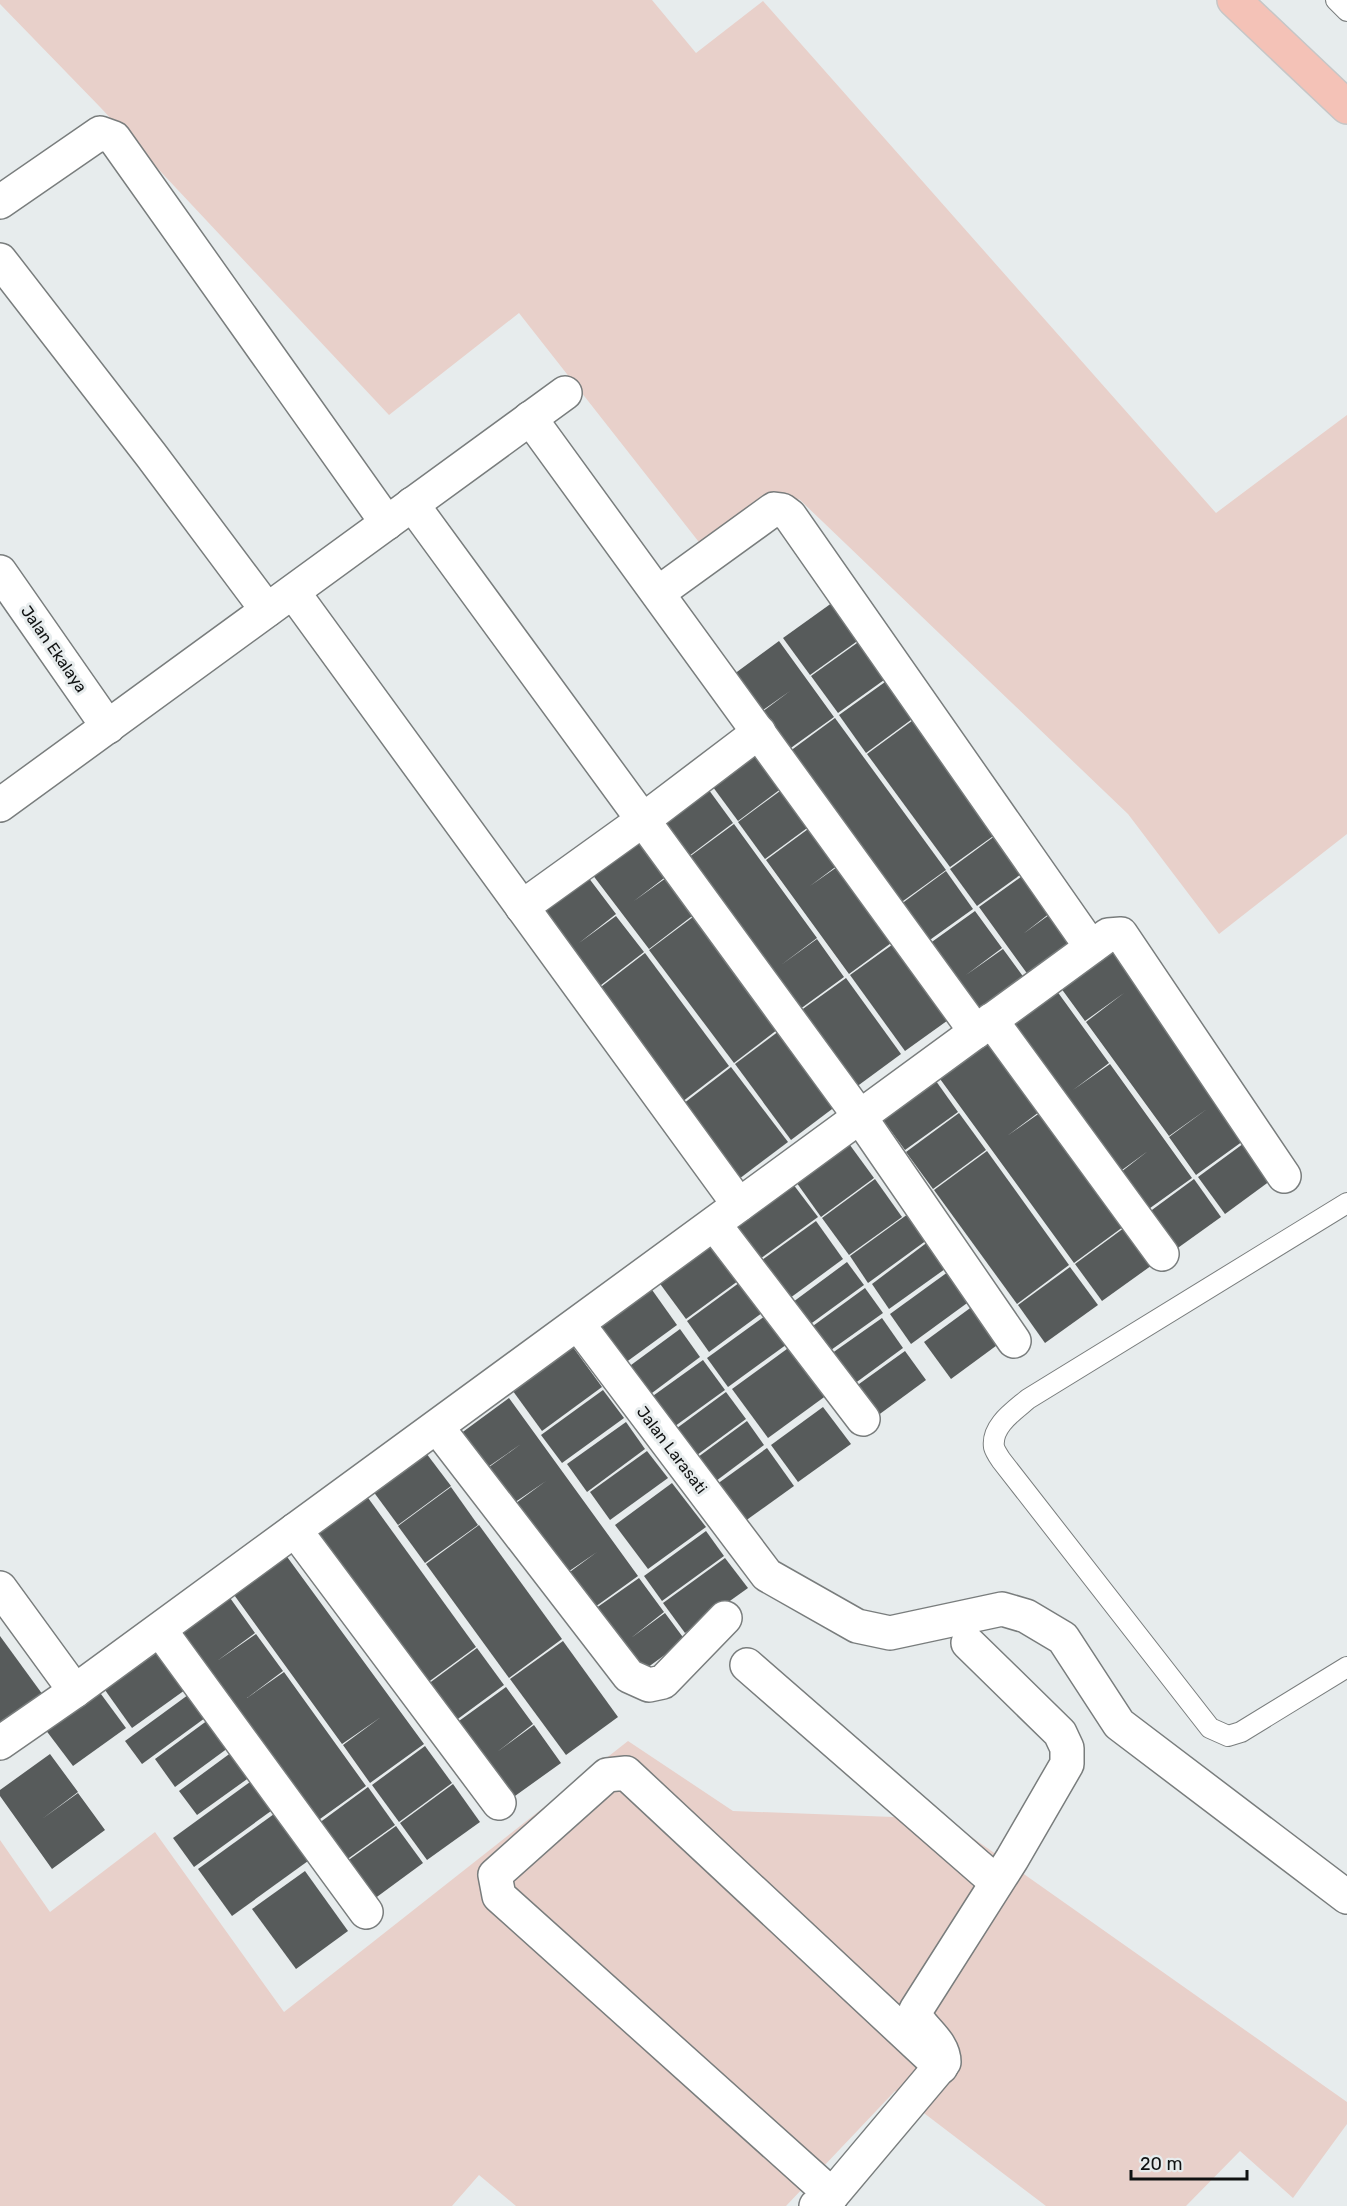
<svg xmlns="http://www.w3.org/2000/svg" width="1347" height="2206" viewBox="0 0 1347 2206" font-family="Rubik,sans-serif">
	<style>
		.green { fill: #e8d0ca }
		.building { fill: #575b5b }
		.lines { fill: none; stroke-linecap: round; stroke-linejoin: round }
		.lane-casing { stroke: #797d7d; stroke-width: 22 }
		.street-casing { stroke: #797d7d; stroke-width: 36 }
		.primary-casing { stroke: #c6c6c6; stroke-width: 36 }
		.lane { stroke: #fff; stroke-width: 20 }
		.street { stroke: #fff; stroke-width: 33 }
		.primary { stroke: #f4c2b7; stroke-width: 33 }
		.labels { text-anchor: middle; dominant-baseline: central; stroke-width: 6; stroke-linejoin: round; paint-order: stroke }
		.street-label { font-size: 16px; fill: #101212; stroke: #e7eced }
	</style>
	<rect width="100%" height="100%" fill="#e7eced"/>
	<g class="green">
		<path d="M0 0H652L696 53 763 1 1216 513 1347 415V834L1219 934 1128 814 799 499 713 560 519 313 389 415 100 107 0 4Z"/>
		<path d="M628 1741 733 1811 946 1819 1347 2102V2124L1293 2198 1240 2151 1186 2206H1046L895 2091 786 2206H516L479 2175 452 2206H0V1840L50 1912 155 1832 284 2012Z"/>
	</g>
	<g class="building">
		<path d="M836 600 863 637 810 675 783 638Z"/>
		<path d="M864 638 891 675 838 713 811 676Z"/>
		<path d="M779 641 834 717 781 755 754 718 790 691 753 717 726 680Z"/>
		<path d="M892 677 919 714 866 753 839 715Z"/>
		<path d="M920 715 1003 829 950 867 867 754Z"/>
		<path d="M835 718 946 870 892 909 782 757Z"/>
		<path d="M763 745 790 782 738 821 710 783Z"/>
		<path d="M791 783 818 820 765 859 738 822Z"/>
		<path d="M706 786 733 823 681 862 654 824Z"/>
		<path d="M819 821 846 859 810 886 847 860 902 935 849 974 766 860Z"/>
		<path d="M734 824 817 938 781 965 817 939 844 977 792 1015 681 863Z"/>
		<path d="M1003 830 1031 867 977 906 950 869Z"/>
		<path d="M644 835 672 872 634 901 673 873 700 910 649 949 592 874Z"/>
		<path d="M1032 869 1059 906 1023 934 1060 907 1087 945 1034 983 979 907Z"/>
		<path d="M946 871 973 909 920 947 893 910Z"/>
		<path d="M588 877 616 914 579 943 616 916 644 952 592 992 535 917Z"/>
		<path d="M701 911 786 1023 734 1063 649 950Z"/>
		<path d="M975 911 1002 948 966 975 1003 949 1030 986 977 1025 922 949Z"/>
		<path d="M903 937 958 1013 905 1051 850 975Z"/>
		<path d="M1111 945 1250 1136 1196 1175 1169 1137 1207 1109 1169 1136 1086 1022 1124 993 1085 1021 1058 984Z"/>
		<path d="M645 953 729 1066 678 1105 593 993Z"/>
		<path d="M846 978 901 1054 848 1093 793 1016Z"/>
		<path d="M1054 987 1109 1063 1073 1090 1110 1064 1192 1178 1139 1216 1112 1179 1148 1151 1111 1178 1001 1025Z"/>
		<path d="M787 1025 844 1100 791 1140 735 1064Z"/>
		<path d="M988 1033 1043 1109 1007 1136 1044 1110 1127 1224 1074 1263 935 1072Z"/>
		<path d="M731 1067 788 1142 735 1182 679 1107Z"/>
		<path d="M931 1074 958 1112 905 1150 878 1113Z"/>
		<path d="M959 1113 986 1150 933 1189 906 1152Z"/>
		<path d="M1251 1138 1278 1175 1225 1214 1198 1177Z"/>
		<path d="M847 1141 874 1178 821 1217 794 1179Z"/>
		<path d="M987 1151 1069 1265 1017 1304 934 1190Z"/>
		<path d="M875 1179 902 1217 849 1255 822 1218Z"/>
		<path d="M1194 1179 1221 1217 1168 1255 1141 1218Z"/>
		<path d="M793 1184 818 1217 757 1261 732 1228Z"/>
		<path d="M908 1214 927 1240 868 1283 850 1256Z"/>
		<path d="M816 1221 843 1259 786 1301 758 1263Z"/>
		<path d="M1128 1225 1155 1263 1102 1301 1075 1264Z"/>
		<path d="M933 1238 952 1264 889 1309 872 1284Z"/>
		<path d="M711 1243 738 1281 686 1319 658 1281Z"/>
		<path d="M847 1262 864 1285 805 1328 789 1305Z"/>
		<path d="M1070 1267 1098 1305 1045 1343 1018 1305Z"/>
		<path d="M952 1269 974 1298 911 1344 890 1314Z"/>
		<path d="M743 1280 766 1310 709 1352 687 1321Z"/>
		<path d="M650 1287 677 1325 625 1363 597 1325Z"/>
		<path d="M865 1288 883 1313 824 1355 806 1331Z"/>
		<path d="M977 1303 1004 1340 951 1379 924 1342Z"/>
		<path d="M769 1313 790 1342 728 1387 707 1358Z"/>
		<path d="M882 1318 903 1348 850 1387 828 1356Z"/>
		<path d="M680 1329 700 1357 648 1396 627 1368Z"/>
		<path d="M567 1339 602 1387 542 1431 507 1383Z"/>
		<path d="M791 1346 827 1395 768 1438 732 1389Z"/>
		<path d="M905 1351 926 1380 873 1419 852 1389Z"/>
		<path d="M703 1360 725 1390 671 1429 650 1398Z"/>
		<path d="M603 1390 624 1418 562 1463 541 1435Z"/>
		<path d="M726 1392 746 1419 693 1458 673 1431Z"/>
		<path d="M509 1398 638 1576 588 1612 563 1577 597 1552 562 1576 512 1506 546 1481 511 1505 485 1470 521 1444 485 1469 460 1434Z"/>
		<path d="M823 1407 851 1444 798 1482 771 1445Z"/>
		<path d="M747 1421 764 1445 712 1484 694 1460Z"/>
		<path d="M626 1422 645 1449 587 1492 567 1464Z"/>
		<path d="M767 1448 794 1486 741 1524 713 1487Z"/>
		<path d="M423 1449 451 1486 398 1525 370 1487Z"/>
		<path d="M647 1451 668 1478 610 1520 590 1492Z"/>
		<path d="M672 1483 706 1527 648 1569 615 1525Z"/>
		<path d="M451 1487 478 1525 425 1563 398 1526Z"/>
		<path d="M366 1495 476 1647 423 1686 313 1534Z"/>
		<path d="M479 1525 562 1639 509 1678 426 1564Z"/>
		<path d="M706 1531 724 1556 662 1601 644 1576Z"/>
		<path d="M285 1554 424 1744 370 1783 343 1745 381 1717 342 1744 232 1592Z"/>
		<path d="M725 1558 748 1588 685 1633 663 1603Z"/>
		<path d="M639 1578 664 1612 631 1638 665 1613 685 1640 636 1676 589 1613Z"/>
		<path d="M228 1595 255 1633 217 1661 256 1634 283 1671 247 1698 284 1672 366 1786 313 1824 175 1633Z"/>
		<path d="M0 1636 43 1695 0 1726Z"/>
		<path d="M563 1641 618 1717 566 1755 510 1679Z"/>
		<path d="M477 1648 504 1685 451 1724 424 1687Z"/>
		<path d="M158 1652 185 1690 132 1728 105 1690Z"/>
		<path d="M506 1687 533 1724 497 1752 534 1725 561 1763 508 1801 452 1726Z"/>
		<path d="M98 1690 126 1728 73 1766 45 1729Z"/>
		<path d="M188 1695 205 1718 142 1764 125 1741Z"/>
		<path d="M208 1720 228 1748 175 1787 155 1759Z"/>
		<path d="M425 1746 452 1783 399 1822 372 1785Z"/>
		<path d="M232 1752 250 1777 197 1815 179 1791Z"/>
		<path d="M50 1754 78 1792 42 1819 78 1793 105 1830 52 1869 0 1796V1790Z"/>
		<path d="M250 1782 271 1811 194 1867 173 1838Z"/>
		<path d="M453 1784 480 1822 427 1860 400 1823Z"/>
		<path d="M368 1787 395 1825 342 1863 315 1826Z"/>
		<path d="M274 1814 308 1861 232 1916 198 1869Z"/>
		<path d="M396 1826 423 1863 370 1902 343 1864Z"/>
		<path d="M305 1871 348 1931 296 1969 252 1909Z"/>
	</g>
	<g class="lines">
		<g class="lane-casing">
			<g id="lane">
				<path d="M1336 0 1347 11"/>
				<path d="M1347 1203 1028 1399C1014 1411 991 1426 994 1447 995 1451 999 1457 1001 1460L1210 1728 1228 1736 1241 1732 1347 1667"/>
			</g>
		</g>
		<g class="street-casing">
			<g id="street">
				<path d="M0 202 100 133 114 138 387 523"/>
				<path d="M0 260 151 455 267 610"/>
				<path d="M530 418 976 1032"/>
				<path d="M412 504 860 1117 1014 1341"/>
				<path d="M0 572 108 727"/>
				<path d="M293 592 739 1205"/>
				<path d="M658 593 774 509 782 510 790 516 1091 947"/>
				<path d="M0 805 565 393"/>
				<path d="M522 907 643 820 759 732"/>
				<path d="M991 1020 1162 1254"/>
				<path d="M714 1224 863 1419"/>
				<path d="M578 1324 767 1575 857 1626 890 1633 1002 1609 1026 1616 1063 1638 1119 1724 1347 1897"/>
				<path d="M437 1427 629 1676 649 1685 663 1682 725 1618"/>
				<path d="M295 1530 499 1803"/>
				<path d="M0 1588 75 1691"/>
				<path d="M160 1630 366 1912"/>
				<path d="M747 1665 996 1882"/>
				<path d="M0 1743 75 1691 1108 935 1121 934 1284 1176"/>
				<path d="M832 2195 499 1896 495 1875 607 1775 626 1773 941 2067"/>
				<path d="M816 2206 832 2195 944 2062C944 2039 914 2026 916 2010L1012 1859 1067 1764V1748L1060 1733 968 1643"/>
			</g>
		</g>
		<g class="primary-casing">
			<path id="primary" d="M1234 0 1347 107"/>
		</g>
		<use href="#lane" class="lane"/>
		<use href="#street" class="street"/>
		<use href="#primary" class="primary"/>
	</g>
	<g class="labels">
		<g class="street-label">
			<text transform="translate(54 649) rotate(55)">Jalan Ekalaya</text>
			<text transform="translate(672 1450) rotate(53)">Jalan Larasati</text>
		</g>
	</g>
	<path d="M1131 2170v9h116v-9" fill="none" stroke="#101212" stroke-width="3"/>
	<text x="1140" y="2170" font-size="18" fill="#101212" stroke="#e7eced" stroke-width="4.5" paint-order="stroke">20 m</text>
</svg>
